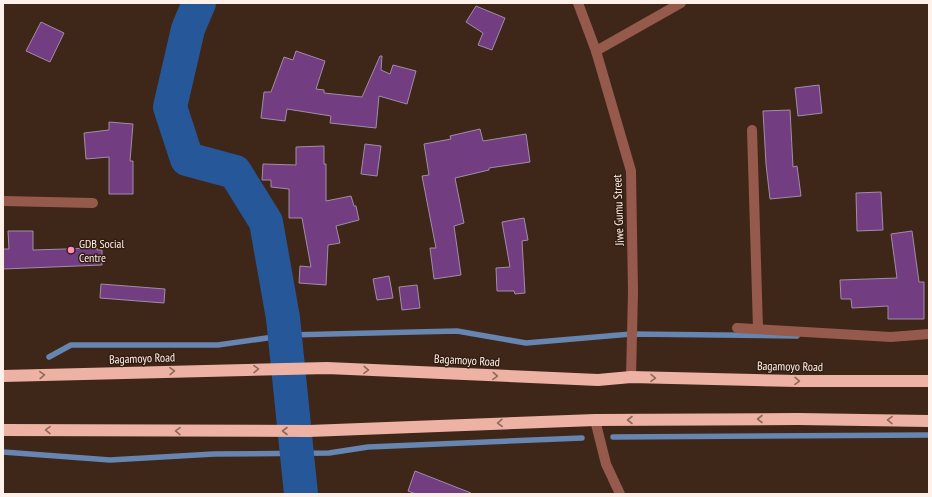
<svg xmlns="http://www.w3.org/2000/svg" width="932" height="497" viewBox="0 0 932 497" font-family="'PT Sans Narrow',sans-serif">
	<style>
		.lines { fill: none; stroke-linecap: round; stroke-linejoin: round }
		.stream { stroke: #6685b1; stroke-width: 5.5 }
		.river { stroke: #255799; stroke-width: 34 }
		.building { fill: #723d81; stroke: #a18da6 }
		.minor { stroke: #955a4b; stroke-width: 10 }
		.highway { stroke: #edb2a3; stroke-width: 12 }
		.oneway { stroke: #90685a }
		.poi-dot { fill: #fc8fc1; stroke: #331d10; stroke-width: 1.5 }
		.labels { text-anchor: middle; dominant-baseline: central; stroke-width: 3; stroke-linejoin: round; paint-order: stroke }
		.street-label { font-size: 12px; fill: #fdf1ea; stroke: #331d10 }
		.poi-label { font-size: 12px; fill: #fdf1ea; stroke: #331d10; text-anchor: start }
	</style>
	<rect width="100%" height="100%" fill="#3e2719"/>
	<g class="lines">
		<g class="stream">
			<path d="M49 357 71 345H218L288 335 457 331 526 343 631 334 797 336"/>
			<path d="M613 437 929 435"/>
			<path d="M3 452 110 460 214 454 329 453 368 447 582 438"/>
		</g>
		<path class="river" d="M199 3 188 29 170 107 187 159 235 172 266 222 283 318 301 494"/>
	</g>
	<g class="building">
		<path d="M476 6 505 18 492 50 478 45 483 33 466 22Z"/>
		<path d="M41 22 64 33 50 62 26 51Z"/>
		<path d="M296 51 325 61 316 89 324 90V93L362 97 380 56H382L381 70 390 74 393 65 416 71 407 104 379 96 376 128 330 123 331 116 287 109 285 121 261 118 264 92H271L284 57 293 60Z"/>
		<path d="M819 85 822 113 798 116 795 88Z"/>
		<path d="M790 110 793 167 797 166 801 196 770 199 766 164 763 111Z"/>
		<path d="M109 122 133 124 130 161H133V194H109V157L86 159 84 133 109 130Z"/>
		<path d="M480 129 483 141 526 134 530 162 489 168V170L455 178 464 223 454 226 461 275 434 279 430 248H436L422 176 429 175 424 144 451 139 450 136Z"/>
		<path d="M365 144 381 146 377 176 361 174Z"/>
		<path d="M324 146V164H326V201L351 196 354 206H356L359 220 336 226 340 243 328 245 326 285 299 283 300 266 311 267 302 218H289V189L271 187V180H262L263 164 296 165V147Z"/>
		<path d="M881 192 883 230 857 231 856 193Z"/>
		<path d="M524 218 528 240 522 241 525 293 515 294 514 291H497L496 268 510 267 502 222Z"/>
		<path d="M8 231H33V250L97 248V250H102V265L3 269V249H9Z"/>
		<path d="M912 231 919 282H924V319H888V306L852 308 851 299H841L840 280 897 278 891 234Z"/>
		<path d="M389 276 393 298 377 300 373 279Z"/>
		<path d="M101 284 165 289 164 303 100 298Z"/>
		<path d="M417 285 420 308 402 310 399 287Z"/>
		<path d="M415 471 471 493 470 494H416L408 491Z"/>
	</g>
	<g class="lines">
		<g class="minor">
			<path d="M578 3 596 51 631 171 633 292 631 377"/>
			<path d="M596 51 681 3"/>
			<path d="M752 130 758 328"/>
			<path d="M3 201 93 203"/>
			<path d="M737 328 891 337 929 334"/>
			<path d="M595 420 606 464 620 494"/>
		</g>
		<g class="highway">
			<path d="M3 376 327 368 598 380 631 377 798 381H929"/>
			<path d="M3 430 309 431 595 420 798 419 929 421"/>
		</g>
	</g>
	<defs><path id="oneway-chevron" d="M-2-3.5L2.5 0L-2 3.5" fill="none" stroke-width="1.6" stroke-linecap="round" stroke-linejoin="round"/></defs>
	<g class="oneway">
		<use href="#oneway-chevron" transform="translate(256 369) rotate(-1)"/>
		<use href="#oneway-chevron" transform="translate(366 370) rotate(3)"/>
		<use href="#oneway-chevron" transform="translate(172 371) rotate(-2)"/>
		<use href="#oneway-chevron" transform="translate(42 375) rotate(-2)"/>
		<use href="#oneway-chevron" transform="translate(495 376) rotate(3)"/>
		<use href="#oneway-chevron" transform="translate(653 378) rotate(1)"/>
		<use href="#oneway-chevron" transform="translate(797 381) rotate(1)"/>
		<use href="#oneway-chevron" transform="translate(760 419) rotate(180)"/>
		<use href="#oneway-chevron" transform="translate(630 420) rotate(180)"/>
		<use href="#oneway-chevron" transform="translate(890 420) rotate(-179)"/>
		<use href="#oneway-chevron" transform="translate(500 423) rotate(178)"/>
		<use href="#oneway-chevron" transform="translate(48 430) rotate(-179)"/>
		<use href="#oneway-chevron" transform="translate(178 431) rotate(-179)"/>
		<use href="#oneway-chevron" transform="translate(285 431) rotate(180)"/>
	</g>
	<circle class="poi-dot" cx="71" cy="250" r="4"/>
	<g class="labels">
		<g class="street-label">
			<text transform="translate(618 210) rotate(-92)">Jiwe Gumu Street</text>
			<text transform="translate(142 358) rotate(-2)">Bagamoyo Road</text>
			<text transform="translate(467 360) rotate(3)">Bagamoyo Road</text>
			<text transform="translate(790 366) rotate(1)">Bagamoyo Road</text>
		</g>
		<g class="poi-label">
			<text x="79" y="243">GDB Social<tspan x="79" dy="14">Centre</tspan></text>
		</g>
	</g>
	<rect width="932" height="497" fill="none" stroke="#fdf1ea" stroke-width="8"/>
</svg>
